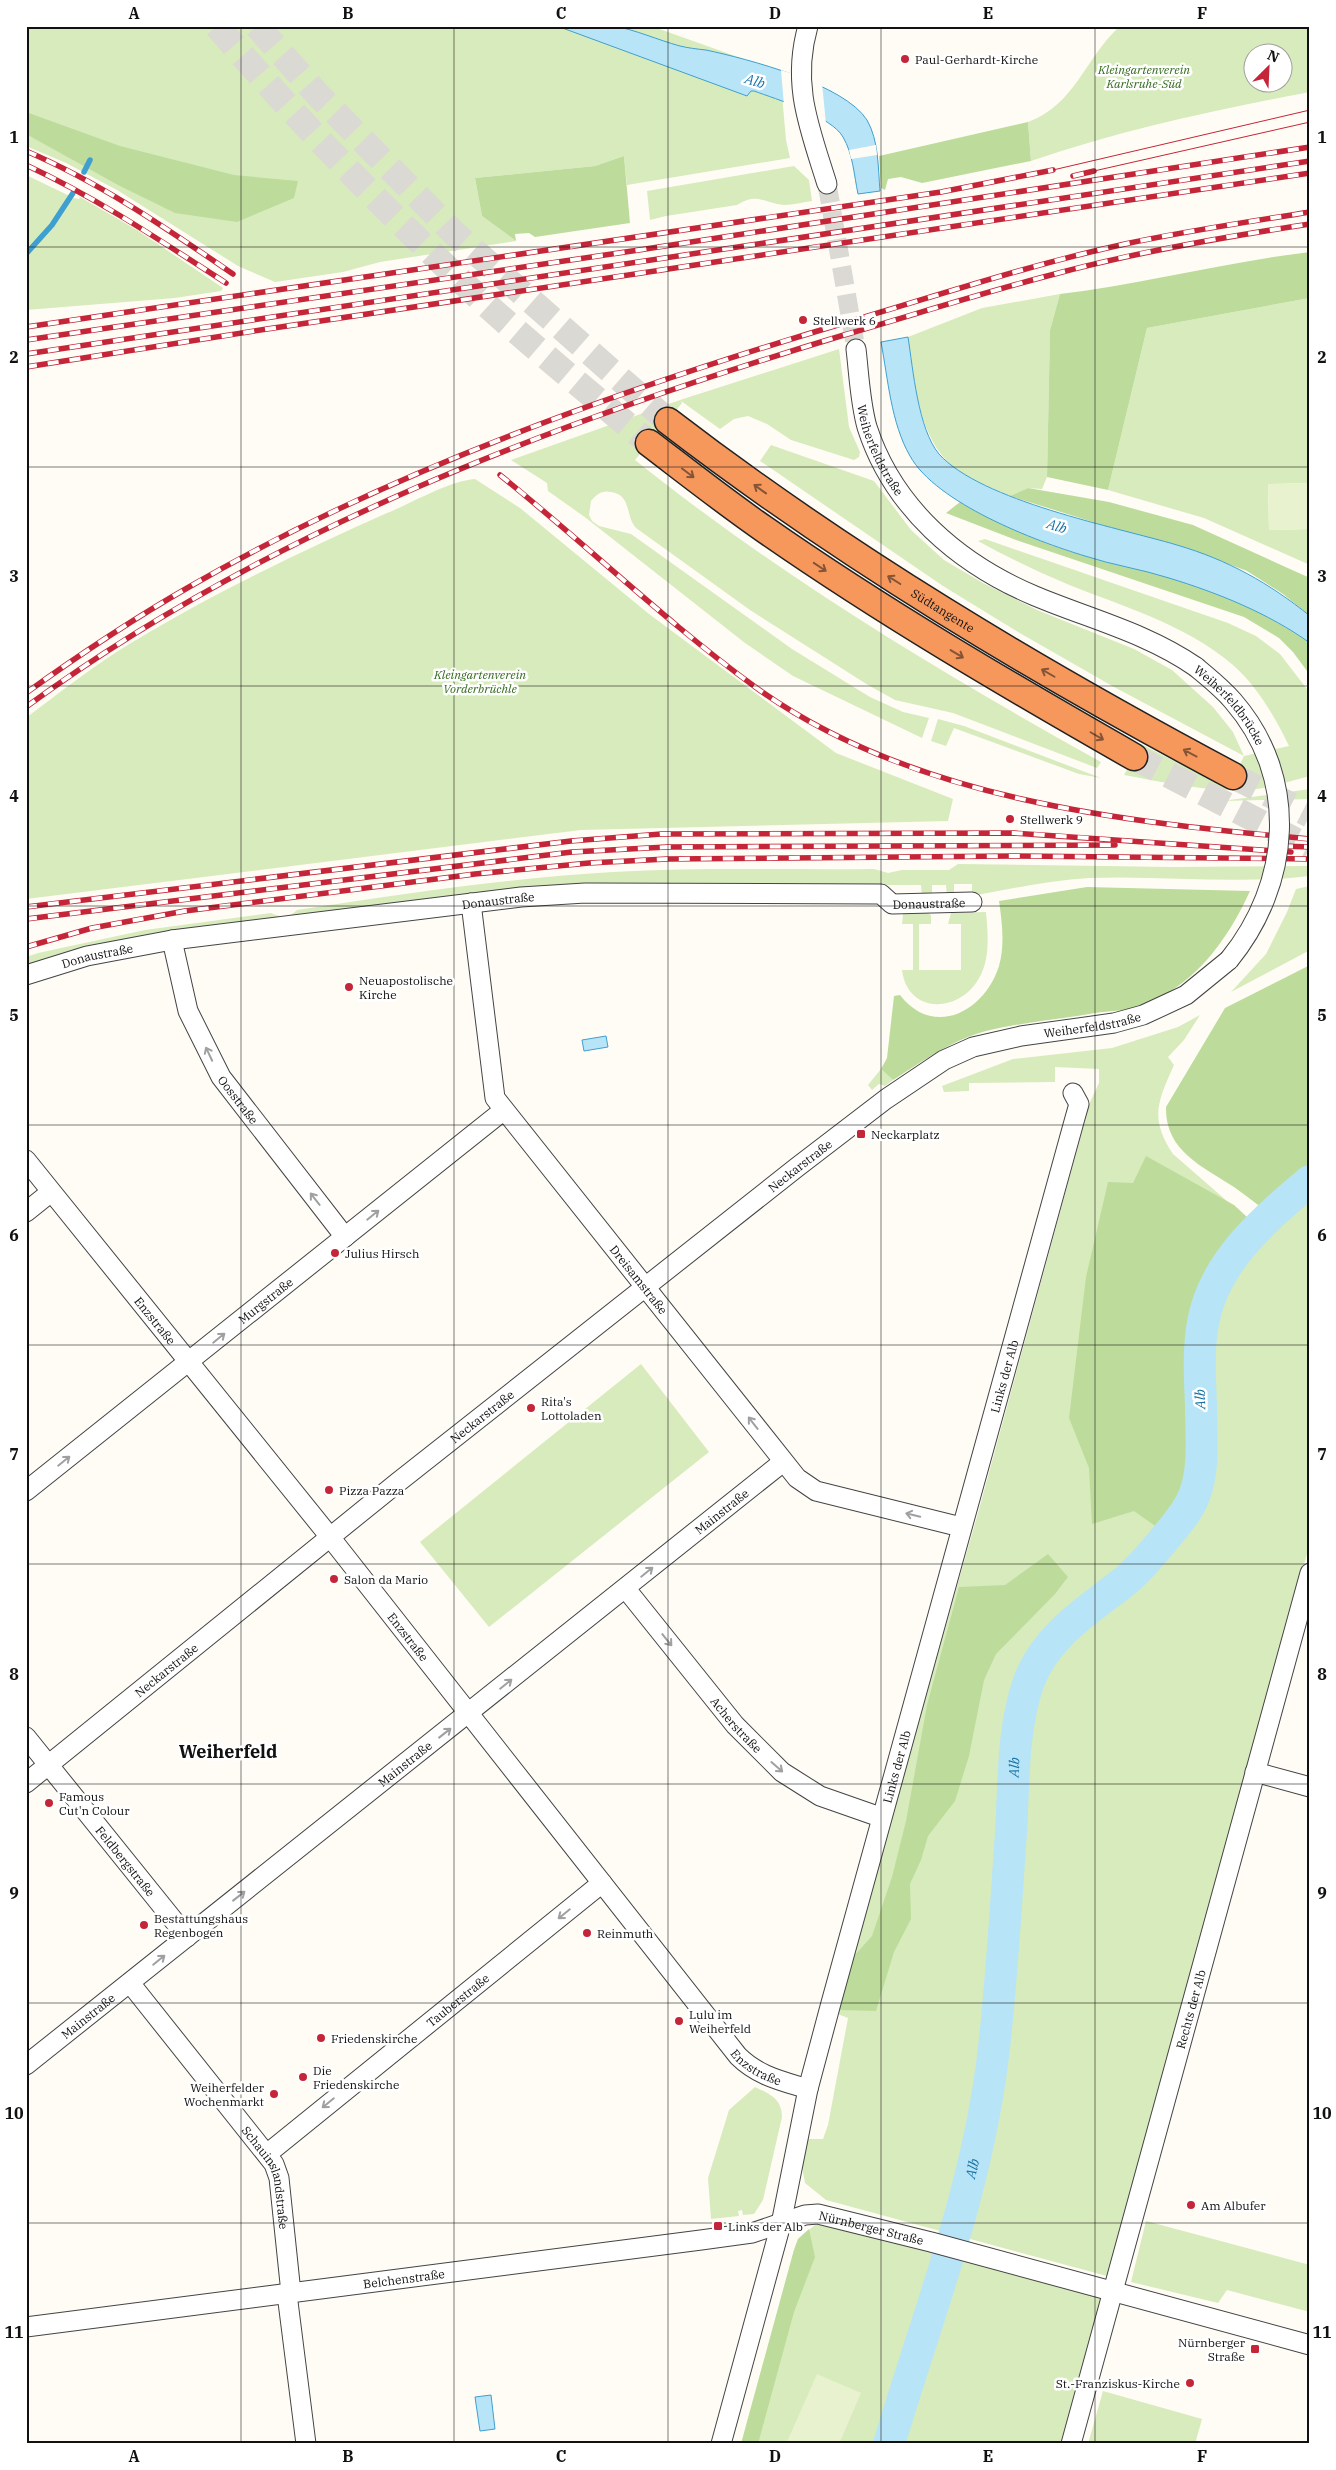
<svg xmlns="http://www.w3.org/2000/svg" width="1336" height="2470" viewBox="0 0 1336 2470" font-family="'IBM Plex Serif',serif">
	<style>
		.green { fill: #d8ebbc; fill-rule: evenodd }
		.forest { fill: #bddc9b }
		.pitch { fill: #e8f2cf }
		.water { fill: #b8e4f7; stroke: #3ea0d0 }
		.pier { fill: #fffcf5 }
		.lines { fill: none; stroke-linecap: round; stroke-linejoin: round }
		.stream { stroke: #3ea0d0; stroke-width: 5.5 }
		.river { stroke: #b8e4f7; stroke-width: 32 }
		.minor-tunnel { stroke: #dbd9d3; stroke-width: 19; stroke-dasharray: 19 9; stroke-linecap: butt }
		.highway-tunnel { stroke: #dbd9d3; stroke-width: 26; stroke-dasharray: 26 13; stroke-linecap: butt }
		.minor-casing { stroke: #444; stroke-width: 21 }
		.highway-casing { stroke: #222; stroke-width: 29 }
		.minor { stroke: #fff; stroke-width: 19 }
		.highway { stroke: #f6985c; stroke-width: 26 }
		.tram { stroke: #c52538; stroke-width: 1 }
		.rail-casing { stroke: #c52538; stroke-width: 5.5 }
		.rail { stroke: #fff; stroke-width: 4; stroke-dasharray: 11; stroke-linecap: butt }
		.minor-bridge-casing { stroke: #444; stroke-width: 21; stroke-linecap: butt }
		.minor-bridge { stroke: #fff; stroke-width: 19 }
		.oneway { stroke: #845436 }
		.oneway2 { stroke: #a0a0a0 }
		.grid { fill: none; stroke: #111; stroke-width: 1; stroke-opacity: 0.55 }
		.poi-dot { fill: #c52538; stroke: #fff; stroke-width: 2 }
		.labels { text-anchor: middle; dominant-baseline: central; stroke-width: 5; stroke-linejoin: round; paint-order: stroke }
		.poi-label { font-size: 12px; fill: #111; stroke: #fff; text-anchor: start }
		.park-label { font-size: 12px; font-style: italic; fill: #346b1e; stroke: #fff }
		.street-label { font-size: 12px; fill: #111; stroke: #fff }
		.water-label { font-size: 14px; font-style: italic; fill: #1672a7; stroke: #fff }
		.district-label { font-size: 18px; font-weight: bold; fill: #111; stroke: #fff }
		.neatline { fill: none; stroke: #111; stroke-width: 2 }
		.grid-label { font-size: 16px; text-anchor: middle; font-weight: bold; fill: #111 }
	</style>
	<rect width="100%" height="100%" fill="#fffcf5"/>
	<g class="green">
		<path d="M26 26H651L780 72 786 140 790 158 627 185 624 156 595 166 475 178 482 216 516 241 380 262 343 272 275 282 238 266 117 190 66 163 26 146Z"/>
		<path d="M1120 26H1310V92C1215 110 1122 130 1031 161L1028 122C1075 105 1085 58 1120 26ZM1254 52H1284V82H1254Z"/>
		<path d="M794 166 809 180 812 201C803 202 793 205 784 205 763 203 758 192 737 205L666 216 650 220 647 191Z"/>
		<path d="M26 175 74 198 79 199 80 197 137 230 223 288 221 291 175 298 26 310Z"/>
		<path d="M1060 294 1050 330 1047 477 1042 489 1028 488 1010 496C995 489 978 483 964 475 918 446 916 387 908 337L982 308Z"/>
		<path d="M1310 298V483L1268 484 1269 530 1310 529V565L1204 518 1108 490 1147 328Z"/>
		<path d="M839 349 849 427 860 452 859 457 854 460 791 440 767 424 748 416 734 419 720 429 681 401 682 403 635 460C780 576 939 672 1101 762L1097 768 953 713 895 700 868 685 750 610 636 528C625 516 632 495 611 492 602 490 597 494 591 501L589 515 592 521 599 526 631 534 792 649 870 697 903 712 929 718 922 738 793 676 745 643 586 518 548 491 547 483 511 460 680 400Z"/>
		<path d="M771 445 874 481 911 530 944 560 983 583 1037 610 1134 649 1172 670 1213 707 1233 732 1244 756 1289 746C1275 717 1257 686 1233 665 1185 624 1124 607 1067 584 1036 571 1007 557 978 541L985 539 1228 623 1256 636 1280 654 1310 693V776C1289 781 1264 790 1242 790 1203 791 1162 782 1124 775L1141 744 1228 789 1244 756 1114 687 1018 632 943 586 760 461Z"/>
		<path d="M475 479 520 508 649 614 836 753 953 799 948 821 581 830 26 899V718C56 695 87 671 118 651 203 598 295 554 387 513 412 503 449 481 475 479Z"/>
		<path d="M938 719 964 726 1101 778 1079 774 954 728 946 746 931 741Z"/>
		<path d="M1310 789V799L1222 801Z"/>
		<path d="M958 864 1172 867 1310 866V876C1236 885 1162 875 1089 878 1050 880 1011 889 972 896V884H954V898H947L946 885H932V899H922L921 885H605L26 967V957L38 953 145 930 271 913C281 918 289 918 297 910 402 894 508 878 613 872 700 867 788 870 874 869L888 873 902 870H949Z"/>
		<path d="M1310 886V950L1231 992 1266 954 1287 912 1296 889Z"/>
		<path d="M986 912C988 936 991 962 976 983 954 1014 907 1012 902 970H913V924H902L903 914 927 913 931 915V924H919V970H961V924H948L951 913Z"/>
		<path d="M1200 1015 1184 1040 1168 1057 1174 1065C1158 1101 1149 1118 1173 1154L1258 1228 1285 1201 1310 1181V1543L1107 2276 826 2200 805 2183 802 2167 808 2139H823L828 2125 848 2018 835 2013 978 1513 1090 1102 1099 1083V1069L1055 1067V1082L969 1083V1091L944 1092 942 1086 1013 1059 1112 1048 1178 1027Z"/>
		<path d="M881 1069 893 1080 885 1086 879 1084 872 1090 868 1085Z"/>
		<path d="M641 1364 709 1452 489 1627 420 1542Z"/>
		<path d="M755 2087C770 2094 782 2099 782 2117L763 2200 754 2214 743 2215 742 2210 738 2211 739 2216 711 2219 708 2178 729 2110Z"/>
		<path d="M1146 2221 1310 2265V2312L1227 2290 1218 2303 1131 2282Z"/>
		<path d="M815 2225H827L1103 2298 1062 2444H741L794 2250 798 2239Z"/>
		<path d="M1103 2391 1202 2419 1195 2444H1088Z"/>
	</g>
	<g class="forest">
		<path d="M26 112 120 146 234 175 298 181 294 198 237 222 175 213 118 185 26 134Z"/>
		<path d="M1028 122 1031 161 922 183 901 177 888 179 885 190 881 188 879 156Z"/>
		<path d="M624 156 630 223 535 237 529 233 515 234 516 241 482 216 475 178 595 166Z"/>
		<path d="M1310 252V298L1147 328 1108 490 1047 477 1050 330 1060 294C1144 284 1226 262 1310 252Z"/>
		<path d="M1028 488 1109 502 1193 525 1310 578V616L1283 594 1247 571 1178 545 1134 535 1010 496Z"/>
		<path d="M960 502C999 524 1042 544 1085 556 1113 565 1142 569 1170 578 1218 593 1268 613 1310 643V675L1293 652 1279 638 1244 617 1016 540 946 513Z"/>
		<path d="M1087 887 1250 891C1226 943 1193 988 1137 1007 1124 1011 1109 1011 1095 1013 1061 1019 1025 1022 990 1030 955 1038 923 1061 893 1080L881 1069 887 1058 894 996 900 995C934 1039 985 1011 999 966 1005 945 1002 922 999 901Z"/>
		<path d="M1310 965V1181L1271 1215C1259 1206 1247 1196 1234 1187 1202 1166 1165 1151 1166 1107L1225 1008Z"/>
		<path d="M1146 1156 1234 1205 1259 1228C1196 1287 1200 1342 1201 1421 1201 1441 1203 1463 1198 1483 1193 1503 1180 1519 1168 1535L1134 1511 1092 1524 1089 1468 1069 1418 1086 1277 1108 1182 1133 1183Z"/>
		<path d="M1048 1554 1068 1577 1055 1594 996 1654 984 1680 969 1756 955 1801 928 1836 921 1860 910 1884 911 1919 894 1952 876 2011 838 2010 853 1957 872 1936 892 1877 906 1821 927 1705 959 1587 1005 1585Z"/>
		<path d="M809 2229 815 2257 794 2312 758 2444H741L794 2250 798 2239Z"/>
	</g>
	<g class="pitch">
		<path d="M1310 483V529L1269 530 1268 484Z"/>
		<path d="M817 2374 861 2393 839 2444H786Z"/>
	</g>
	<g class="water">
		<path d="M557 26C576 26 597 23 614 26 636 30 658 40 680 46 688 48 697 49 706 50 748 59 844 84 867 120 879 141 878 168 880 191L858 194C854 175 853 154 843 137 831 116 776 99 754 91H751L747 96Z"/>
		<path d="M908 337C913 369 918 429 939 454 981 501 1116 527 1177 545 1228 560 1269 583 1310 616V643C1268 613 1218 593 1169 578 1141 569 1112 565 1085 556 1035 541 936 503 910 456 891 423 888 379 881 342Z"/>
		<path d="M606 1036 608 1047 584 1051 582 1040Z"/>
		<path d="M491 2395 495 2429 480 2431 475 2397Z"/>
	</g>
	<g class="pier">
		<path d="M781 70 822 83 826 124 784 105Z"/>
		<path d="M876 145 877 155 851 159 849 150Z"/>
	</g>
	<g class="lines">
		<g class="stream">
			<path d="M84 172 90 160"/>
			<path d="M26 254 52 225 73 193"/>
			<path d="M888 2444 889 2443"/>
		</g>
		<path class="river" id="s1" d="M889 2444C929 2310 978 2189 994 2048 1002 1976 1006 1904 1011 1832 1014 1782 1012 1729 1029 1681 1046 1636 1088 1610 1124 1582 1142 1567 1156 1549 1171 1531 1180 1520 1189 1509 1194 1496 1205 1469 1201 1435 1201 1406 1200 1379 1198 1350 1203 1323 1213 1263 1265 1218 1310 1181"/>
		<path class="minor-tunnel" d="M827 184 856 349"/>
		<g class="highway-tunnel">
			<path d="M217 26C305 129 399 225 499 316 548 359 599 401 649 443"/>
			<path d="M257 26 318 95 456 235 668 421"/>
			<path d="M1134 757 1310 848"/>
			<path d="M1233 776 1310 815"/>
		</g>
		<g class="minor-casing">
			<g id="minor">
				<path d="M808 26C791 85 810 129 827 184"/>
				<path id="s2" d="M856 349C859 374 860 402 867 427 893 508 959 564 1035 596 1090 619 1147 633 1196 667"/>
				<path id="s3" d="M471 903 495 1098 797 1478 816 1491 961 1527"/>
				<path id="s4" d="M172 940 188 1011 221 1077 345 1237"/>
				<path id="s5" d="M26 975 87 956 172 940 521 897 585 893 881 894 892 904 972 902"/>
				<path id="s6" d="M26 1160 330 1537 738 2056C758 2076 782 2081 808 2089"/>
				<path d="M26 1212 51 1192"/>
				<path id="s7" d="M26 1491 504 1110"/>
				<path id="s8" d="M626 1589 735 1725 782 1772 820 1796 880 1817"/>
				<path id="s9" d="M26 1737 187 1937"/>
				<path d="M1255 1772 1310 1787"/>
				<path id="s10" d="M26 1783 397 1483 796 1168 886 1099 944 1060 973 1047 1021 1036 1114 1023 1143 1015 1186 995 1229 960"/>
				<path id="s11" d="M130 1983 274 2164 279 2178 291 2293"/>
				<path id="s12" d="M26 2065 783 1462"/>
				<path id="s13" d="M267 2154 602 1883"/>
				<path d="M287 2294 306 2444"/>
				<path id="s14" d="M26 2327 701 2240 752 2233 805 2215 818 2214 931 2242 1310 2345"/>
				<path id="s15" d="M721 2444 781 2224 808 2089 831 2003 1075 1118 1079 1104 1073 1093"/>
				<path id="s16" d="M1071 2444 1310 1573"/>
			</g>
		</g>
		<g class="highway-casing">
			<g id="highway">
				<path id="s17" d="M668 421C845 557 1036 671 1233 776"/>
				<path d="M649 443C687 472 725 502 764 529 883 612 1008 685 1134 757"/>
			</g>
		</g>
		<use href="#minor" class="minor"/>
		<use href="#highway" class="highway"/>
		<g class="tram">
			<path d="M1053 170 1310 110"/>
			<path d="M1094 171 1310 122"/>
		</g>
		<g class="rail-casing">
			<g id="rail">
				<path d="M26 151C101 183 166 228 233 274"/>
				<path d="M26 165C97 198 161 241 226 283"/>
				<path d="M1073 176 1094 171"/>
				<path d="M26 327 941 192 1053 170"/>
				<path d="M26 340 639 250 1310 147"/>
				<path d="M26 354 1310 161"/>
				<path d="M26 367 267 329 1310 173"/>
				<path d="M500 475C587 545 668 624 758 689 914 800 1124 822 1310 839"/>
				<path d="M26 693C79 655 133 619 189 587 391 470 628 387 851 321 942 294 1033 264 1125 244 1186 231 1248 222 1310 212"/>
				<path d="M26 707C269 529 558 421 844 335 913 315 982 293 1051 275 1136 252 1223 237 1310 224"/>
				<path d="M1282 846 1310 847"/>
				<path d="M26 907 571 841 661 834 1014 833 1291 852"/>
				<path d="M26 919 572 852 667 847 1115 845"/>
				<path d="M26 947 92 928 185 911 475 874 589 863 667 859 1014 856 1310 859"/>
			</g>
		</g>
		<use href="#rail" class="rail"/>
		<g class="minor-bridge-casing">
			<g id="minor-bridge">
				<path id="s18" d="M1196 667C1209 678 1222 688 1233 701 1300 778 1291 884 1229 960"/>
			</g>
		</g>
		<use href="#minor-bridge" class="minor-bridge"/>
	</g>
	<defs><path id="oneway-shaft" d="M-6 0H5M1.5-3L5.5 0L1.5 3" fill="none" stroke-width="1.6" stroke-linecap="round" stroke-linejoin="round" transform="scale(1.25)"/></defs>
	<g class="oneway">
		<use href="#oneway-shaft" transform="translate(688 473) rotate(37)"/>
		<use href="#oneway-shaft" transform="translate(760 489) rotate(-144)"/>
		<use href="#oneway-shaft" transform="translate(820 567) rotate(34)"/>
		<use href="#oneway-shaft" transform="translate(894 580) rotate(-148)"/>
		<use href="#oneway-shaft" transform="translate(957 654) rotate(31)"/>
		<use href="#oneway-shaft" transform="translate(1048 673) rotate(-150)"/>
		<use href="#oneway-shaft" transform="translate(1097 736) rotate(30)"/>
		<use href="#oneway-shaft" transform="translate(1190 753) rotate(-152)"/>
	</g>
	<g class="oneway2">
		<use href="#oneway-shaft" transform="translate(209 1054) rotate(-115)"/>
		<use href="#oneway-shaft" transform="translate(315 1199) rotate(-128)"/>
		<use href="#oneway-shaft" transform="translate(373 1215) rotate(-39)"/>
		<use href="#oneway-shaft" transform="translate(219 1338) rotate(-39)"/>
		<use href="#oneway-shaft" transform="translate(753 1423) rotate(-128)"/>
		<use href="#oneway-shaft" transform="translate(64 1461) rotate(-39)"/>
		<use href="#oneway-shaft" transform="translate(913 1515) rotate(-166)"/>
		<use href="#oneway-shaft" transform="translate(647 1572) rotate(-39)"/>
		<use href="#oneway-shaft" transform="translate(667 1640) rotate(51)"/>
		<use href="#oneway-shaft" transform="translate(506 1684) rotate(-39)"/>
		<use href="#oneway-shaft" transform="translate(445 1733) rotate(-38)"/>
		<use href="#oneway-shaft" transform="translate(777 1767) rotate(41)"/>
		<use href="#oneway-shaft" transform="translate(239 1896) rotate(-38)"/>
		<use href="#oneway-shaft" transform="translate(564 1914) rotate(141)"/>
		<use href="#oneway-shaft" transform="translate(159 1960) rotate(-39)"/>
		<use href="#oneway-shaft" transform="translate(328 2103) rotate(141)"/>
	</g>
	<path class="grid" d="M241 26V2444M454 26V2444M668 26V2444M881 26V2444M1095 26V2444M26 247H1310M26 467H1310M26 686H1310M26 906H1310M26 1125H1310M26 1345H1310M26 1564H1310M26 1784H1310M26 2003H1310M26 2223H1310"/>
	<g class="poi-dot">
		<circle cx="905" cy="59" r="5"/>
		<circle cx="803" cy="320" r="5"/>
		<circle cx="1010" cy="819" r="5"/>
		<circle cx="349" cy="987" r="5"/>
		<rect x="856" y="1129" width="10" height="10" rx="2.5"/>
		<circle cx="335" cy="1253" r="5"/>
		<circle cx="531" cy="1408" r="5"/>
		<circle cx="329" cy="1490" r="5"/>
		<circle cx="334" cy="1579" r="5"/>
		<circle cx="49" cy="1803" r="5"/>
		<circle cx="144" cy="1925" r="5"/>
		<circle cx="587" cy="1933" r="5"/>
		<circle cx="679" cy="2021" r="5"/>
		<circle cx="321" cy="2038" r="5"/>
		<circle cx="303" cy="2077" r="5"/>
		<circle cx="274" cy="2094" r="5"/>
		<circle cx="1191" cy="2205" r="5"/>
		<rect x="713" y="2221" width="10" height="10" rx="2.5"/>
		<rect x="1250" y="2344" width="10" height="10" rx="2.5"/>
		<circle cx="1190" cy="2383" r="5"/>
	</g>
	<g class="labels">
		<g class="poi-label">
			<text x="915" y="59">Paul-Gerhardt-Kirche</text>
			<text x="813" y="320">Stellwerk 6</text>
			<text x="1020" y="819">Stellwerk 9</text>
			<text x="359" y="980">Neuapostolische<tspan x="359" dy="14">Kirche</tspan></text>
			<text x="871" y="1134">Neckarplatz</text>
			<text x="345" y="1253">Julius Hirsch</text>
			<text x="541" y="1401">Rita's<tspan x="541" dy="14">Lottoladen</tspan></text>
			<text x="339" y="1490">Pizza Pazza</text>
			<text x="344" y="1579">Salon da Mario</text>
			<text x="59" y="1796">Famous<tspan x="59" dy="14">Cut'n Colour</tspan></text>
			<text x="154" y="1918">Bestattungshaus<tspan x="154" dy="14">Regenbogen</tspan></text>
			<text x="597" y="1933">Reinmuth</text>
			<text x="689" y="2014">Lulu im<tspan x="689" dy="14">Weiherfeld</tspan></text>
			<text x="331" y="2038">Friedenskirche</text>
			<text x="313" y="2070">Die<tspan x="313" dy="14">Friedenskirche</tspan></text>
			<text x="264" y="2087" text-anchor="end">Weiherfelder<tspan x="264" dy="14">Wochenmarkt</tspan></text>
			<text x="1201" y="2205">Am Albufer</text>
			<text x="728" y="2226">Links der Alb</text>
			<text x="1245" y="2342" text-anchor="end">Nürnberger<tspan x="1245" dy="14">Straße</tspan></text>
			<text x="1180" y="2383" text-anchor="end">St.-Franziskus-Kirche</text>
		</g>
		<g class="park-label">
			<text x="1144" y="69">Kleingartenverein<tspan x="1144" dy="14">Karlsruhe-Süd</tspan></text>
			<text x="480" y="674">Kleingartenverein<tspan x="480" dy="14">Vorderbrüchle</tspan></text>
		</g>
		<g class="street-label">
			<text stroke="none"><textPath href="#s2" startOffset="105">Weiherfeldstraße</textPath></text>
			<text stroke="none"><textPath href="#s17" startOffset="334">Südtangente</textPath></text>
			<text stroke="none"><textPath href="#s18" startOffset="51">Weiherfeldbrücke</textPath></text>
			<text stroke="none"><textPath href="#s5" startOffset="479">Donaustraße</textPath></text>
			<text stroke="none"><textPath href="#s5" startOffset="914">Donaustraße</textPath></text>
			<text stroke="none"><textPath href="#s5" startOffset="74">Donaustraße</textPath></text>
			<text stroke="none"><textPath href="#s10" startOffset="1322">Weiherfeldstraße</textPath></text>
			<text stroke="none"><textPath href="#s4" startOffset="175">Oosstraße</textPath></text>
			<text stroke="none"><textPath href="#s10" startOffset="990">Neckarstraße</textPath></text>
			<text stroke="none"><textPath href="#s3" startOffset="428">Dreisamstraße</textPath></text>
			<text stroke="none"><textPath href="#s7" startOffset="306">Murgstraße</textPath></text>
			<text stroke="none"><textPath href="#s6" startOffset="206">Enzstraße</textPath></text>
			<text stroke="none"><textPath href="#s15" startOffset="1105">Links der Alb</textPath></text>
			<text stroke="none"><textPath href="#s10" startOffset="585">Neckarstraße</textPath></text>
			<text stroke="none"><textPath href="#s12" startOffset="889">Mainstraße</textPath></text>
			<text stroke="none"><textPath href="#s6" startOffset="611">Enzstraße</textPath></text>
			<text stroke="none"><textPath href="#s10" startOffset="180">Neckarstraße</textPath></text>
			<text stroke="none"><textPath href="#s8" startOffset="175">Acherstraße</textPath></text>
			<text stroke="none"><textPath href="#s12" startOffset="484">Mainstraße</textPath></text>
			<text stroke="none"><textPath href="#s15" startOffset="700">Links der Alb</textPath></text>
			<text stroke="none"><textPath href="#s9" startOffset="159">Feldbergstraße</textPath></text>
			<text stroke="none"><textPath href="#s13" startOffset="245">Tauberstraße</textPath></text>
			<text stroke="none"><textPath href="#s16" startOffset="451">Rechts der Alb</textPath></text>
			<text stroke="none"><textPath href="#s12" startOffset="79">Mainstraße</textPath></text>
			<text stroke="none"><textPath href="#s6" startOffset="1166">Enzstraße</textPath></text>
			<text stroke="none"><textPath href="#s11" startOffset="241">Schauinslandstraße</textPath></text>
			<text stroke="none"><textPath href="#s14" startOffset="856">Nürnberger Straße</textPath></text>
			<text stroke="none"><textPath href="#s14" startOffset="381">Belchenstraße</textPath></text>
		</g>
		<g class="water-label">
			<text transform="translate(755 81) rotate(17)">Alb</text>
			<text transform="translate(1057 526) rotate(18)">Alb</text>
			<text transform="translate(1200 1399) rotate(-91)">Alb</text>
			<text stroke="none"><textPath href="#s1" startOffset="692">Alb</textPath></text>
			<text stroke="none"><textPath href="#s1" startOffset="288">Alb</textPath></text>
		</g>
		<g class="district-label">
			<text x="228" y="1751">Weiherfeld</text>
		</g>
	</g>
	<rect width="1336" height="2470" fill="none" stroke="#ffffff" stroke-width="55"/>
	<g transform="translate(1268 68) rotate(24)"><circle r="24" fill="#ffffff" stroke="#a0a0a0"/>
	<path d="M0-4L9 19L0 12L-9 19Z" fill="#c52538"/>
	<text y="-8" font-size="14" font-weight="bold" text-anchor="middle" fill="#111111">N</text>
	</g>
	<rect x="28" y="28" width="1280" height="2414" class="neatline"/>
	<g class="grid-label">
		<text x="134" y="19">A</text>
		<text x="348" y="19">B</text>
		<text x="561" y="19">C</text>
		<text x="775" y="19">D</text>
		<text x="988" y="19">E</text>
		<text x="1202" y="19">F</text>
		<text x="14" y="143">1</text>
		<text x="1322" y="143">1</text>
		<text x="14" y="363">2</text>
		<text x="1322" y="363">2</text>
		<text x="14" y="582">3</text>
		<text x="1322" y="582">3</text>
		<text x="14" y="802">4</text>
		<text x="1322" y="802">4</text>
		<text x="14" y="1021">5</text>
		<text x="1322" y="1021">5</text>
		<text x="14" y="1241">6</text>
		<text x="1322" y="1241">6</text>
		<text x="14" y="1460">7</text>
		<text x="1322" y="1460">7</text>
		<text x="14" y="1680">8</text>
		<text x="1322" y="1680">8</text>
		<text x="14" y="1899">9</text>
		<text x="1322" y="1899">9</text>
		<text x="14" y="2119">10</text>
		<text x="1322" y="2119">10</text>
		<text x="14" y="2338">11</text>
		<text x="1322" y="2338">11</text>
		<text x="134" y="2462">A</text>
		<text x="348" y="2462">B</text>
		<text x="561" y="2462">C</text>
		<text x="775" y="2462">D</text>
		<text x="988" y="2462">E</text>
		<text x="1202" y="2462">F</text>
	</g>
</svg>
